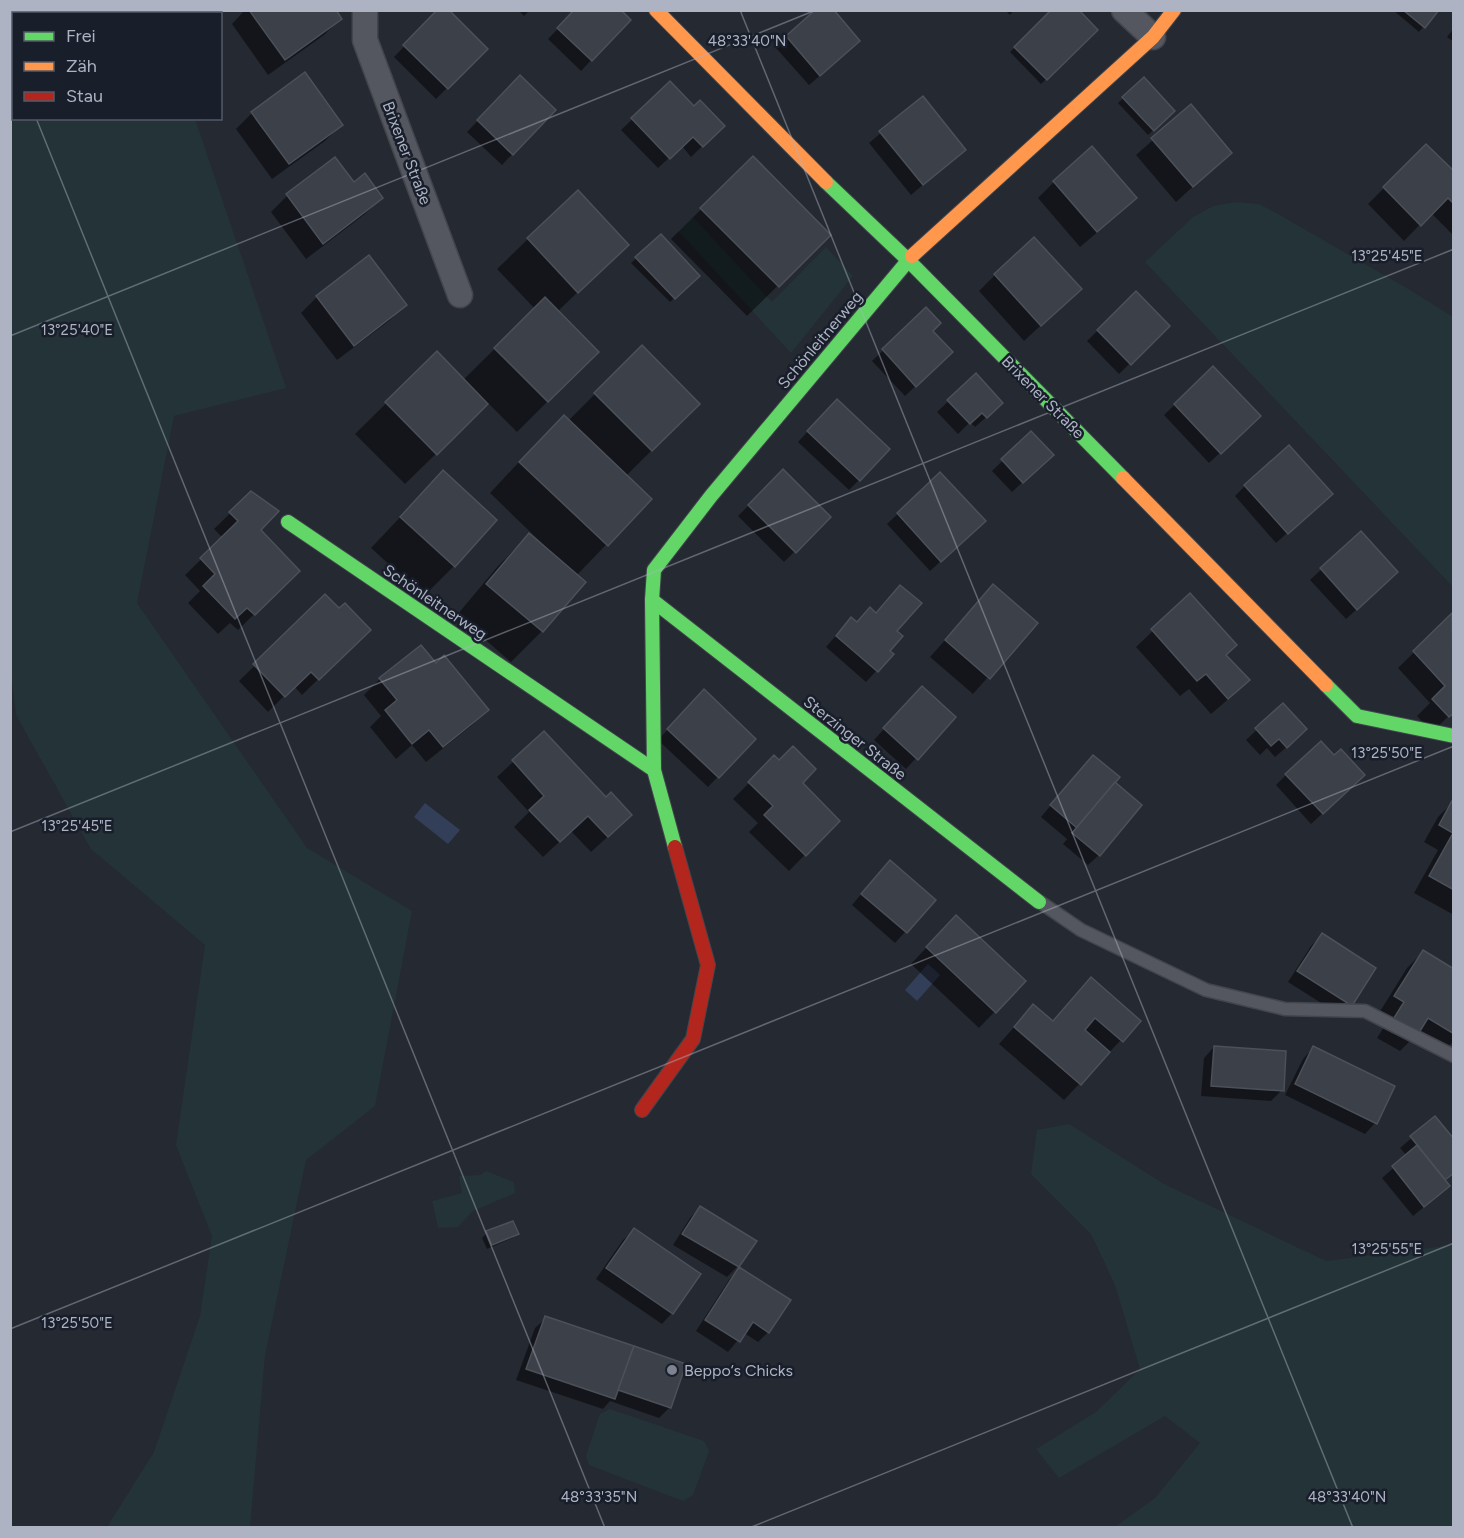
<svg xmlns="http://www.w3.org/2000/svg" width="1464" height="1538" viewBox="0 0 1464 1538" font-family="Figtree,sans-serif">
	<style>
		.green { fill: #233337 }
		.water { fill: #333e59 }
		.shadow { fill: #0007 }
		.building { fill: #3c4048; stroke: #4c5059; stroke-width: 1.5 }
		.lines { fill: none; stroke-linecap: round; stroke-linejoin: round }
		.lane-casing { stroke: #42454c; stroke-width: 15 }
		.street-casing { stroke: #42454c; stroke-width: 27 }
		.fast-casing { stroke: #42454c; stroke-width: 16 }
		.slow-casing { stroke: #42454c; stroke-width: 16 }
		.jam-casing { stroke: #42454c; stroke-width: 16 }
		.lane { stroke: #54575f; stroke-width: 12 }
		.street { stroke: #54575f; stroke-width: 24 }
		.fast { stroke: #63d668; stroke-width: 14 }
		.slow { stroke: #ff974d; stroke-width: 14 }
		.jam { stroke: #b3261e; stroke-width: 14 }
		.ticks { fill: none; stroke: #adb3c3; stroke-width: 1.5; stroke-opacity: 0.45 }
		.poi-dot { fill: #7d8390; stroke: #191e2b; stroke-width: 2 }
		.labels { text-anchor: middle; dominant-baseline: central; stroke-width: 5; stroke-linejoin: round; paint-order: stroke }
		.street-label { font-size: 16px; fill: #adb3c3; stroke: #191e2b }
		.poi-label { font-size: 16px; fill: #adb3c3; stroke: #191e2b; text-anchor: start }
		.ticks-label { font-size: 15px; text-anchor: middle; fill: #adb3c3; stroke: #191e2b; stroke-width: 5; stroke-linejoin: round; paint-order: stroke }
	</style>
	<rect width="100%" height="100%" fill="#252931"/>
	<g class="green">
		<path d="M147 10 150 13 14 14V118L195 119 286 388 174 416 137 603 307 848 412 911 375 1106 306 1160 265 1355 250 1527H107L154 1452 200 1316 212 1236 176 1145 205 945 91 849 16 715 11 673V11Z"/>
		<path d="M1236 202 1259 204 1278 214 1410 290 1453 317V587L1145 262 1193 217 1213 206Z"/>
		<path d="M693 217 772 302 826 247 853 276 791 353 678 231Z"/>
		<path d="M1069 1124 1164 1184 1326 1261 1453 1245V1527H1115L1155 1498 1200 1443 1165 1416 1059 1478 1036 1449 1096 1412 1140 1369 1115 1285 1091 1234 1031 1174 1037 1130Z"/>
		<path d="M486 1171 514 1182 515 1193 473 1211 458 1227 438 1228 432 1201 462 1193 459 1176 480 1175Z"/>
		<path d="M610 1409 704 1441 709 1451 693 1495 683 1501 589 1465 586 1456 600 1414Z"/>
	</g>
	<g class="water">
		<path d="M425 803 460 830 448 844 414 817Z"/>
		<path d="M928 964 940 975 917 1001 905 990Z"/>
	</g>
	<g class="shadow">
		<path d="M245 10H334L340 19 324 35 268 75 232 24Z"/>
		<path d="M439 10 486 49 436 99 394 57Z"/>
		<path d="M518 10H530L524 16Z"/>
		<path d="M576 10 629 20 581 71 548 39Z"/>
		<path d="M817 10 848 52 809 85 776 48Z"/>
		<path d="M1005 10H1014L1010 15Z"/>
		<path d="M1053 10 1096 30 1041 84 1010 52Z"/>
		<path d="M1393 10H1437L1419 32Z"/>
		<path d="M1454 28V42L1447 37Z"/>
		<path d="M520 77 554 110 502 165 467 132Z"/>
		<path d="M1144 79 1173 111 1148 135 1118 103Z"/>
		<path d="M670 83 694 108 723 126 691 157 682 146 658 168 621 130Z"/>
		<path d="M923 98 964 150 911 195 869 143Z"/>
		<path d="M1190 107 1230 153 1176 202 1136 155Z"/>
		<path d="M252 113 341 125 325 141 272 179 236 129Z"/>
		<path d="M1426 146 1454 173V236L1431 213 1404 241 1368 204Z"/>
		<path d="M753 158 829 235 747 316 671 239Z"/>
		<path d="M1054 182 1119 214 1080 247 1038 198Z"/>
		<path d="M354 184 381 198 365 214 306 259 271 212 287 196Z"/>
		<path d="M661 236 697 276 670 302 631 263Z"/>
		<path d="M528 239 627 245 557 312 597 352 517 432 488 403 405 484 355 434 437 353 463 380 535 309 497 269Z"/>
		<path d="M995 275 1080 289 1024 341 979 291Z"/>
		<path d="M1136 293 1168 326 1119 374 1087 341Z"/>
		<path d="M317 297 405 305 389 321 337 360 301 313Z"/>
		<path d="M926 310 940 363 905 396 872 361Z"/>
		<path d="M642 347 698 404 626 476 650 499 576 576 583 582 542 631 511 662 457 615 498 566 529 535 547 551 548 549 490 493 533 447 568 421Z"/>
		<path d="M1213 368 1248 427 1209 463 1164 415Z"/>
		<path d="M976 375 991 413 975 427 970 422 958 434 937 412Z"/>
		<path d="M826 412 859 480 849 490 798 442Z"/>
		<path d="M1031 433 1041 465 1012 492 992 471Z"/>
		<path d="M783 471 829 517 784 562 738 516Z"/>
		<path d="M443 472 454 566 424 596 371 548Z"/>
		<path d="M940 474 973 532 930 571 887 524Z"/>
		<path d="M1245 486 1320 504 1276 543 1235 496Z"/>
		<path d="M251 493 259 530 298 571 238 630 230 623 218 634 188 603 200 591 185 575 223 538 214 529Z"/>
		<path d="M1360 533 1386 583 1346 619 1310 580Z"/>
		<path d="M993 586 1036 623 973 694 930 657Z"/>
		<path d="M900 587 895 632 888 651 892 654 866 682 826 647 841 630 875 614Z"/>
		<path d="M1190 595 1225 655 1232 696 1211 714 1189 689 1180 696 1136 647Z"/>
		<path d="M325 596 339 610 369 630 302 695 294 686 268 712 239 681Z"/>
		<path d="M1452 615 1454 711 1432 732 1417 716 1430 703 1398 668Z"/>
		<path d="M435 665 487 710 471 726 426 762 412 745 396 759 370 727 381 716 364 695 380 679Z"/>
		<path d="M912 698 954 717 906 769 874 740Z"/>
		<path d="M693 702 754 739 708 787 658 740Z"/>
		<path d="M1283 705 1295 740 1275 757 1267 748 1260 755 1246 740Z"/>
		<path d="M544 733 614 831 591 852 571 831 543 857 514 827 529 812 497 777Z"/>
		<path d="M774 758 838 821 789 871 749 832 758 823 733 799Z"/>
		<path d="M1083 767 1099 855 1088 865 1063 844 1067 839 1041 817Z"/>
		<path d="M1286 775 1352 786 1311 824 1276 785Z"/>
		<path d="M1454 801V915L1414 893 1438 850 1424 842 1438 817Z"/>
		<path d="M879 873 934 900 895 943 852 905Z"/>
		<path d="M940 933 1024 981 979 1028 911 964Z"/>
		<path d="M1322 935 1351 1005 1340 1015 1288 982 1311 946Z"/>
		<path d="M1423 952 1454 971V1044L1452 1043 1442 1052 1415 1036 1400 1051 1377 1038 1389 1019 1379 1013 1407 968Z"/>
		<path d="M1091 979 1139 1021 1064 1100 999 1044 1033 1006 1052 1022Z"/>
		<path d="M1214 1047 1282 1090 1271 1101 1201 1096 1204 1058Z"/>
		<path d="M1313 1048 1375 1123 1365 1134 1285 1095 1303 1059Z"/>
		<path d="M1435 1118 1454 1141V1174L1444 1181 1437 1196 1413 1216 1382 1178 1407 1156 1400 1148Z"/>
		<path d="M700 1207 738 1266 727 1277 673 1245 690 1218Z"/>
		<path d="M634 1230 672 1313 662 1324 596 1279 623 1240Z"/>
		<path d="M487 1233H517L512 1238 487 1249 482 1238Z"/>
		<path d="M739 1269 768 1332 758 1342 744 1333 728 1352 696 1331 729 1280Z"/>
		<path d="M546 1318 684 1365 669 1408 659 1418 610 1401 603 1409 516 1380 535 1328Z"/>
	</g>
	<g class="building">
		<path d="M249 10H336L342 19 285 60Z"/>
		<path d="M437 10H449L488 49 448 89 403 45Z"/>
		<path d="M574 10H621L631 20 592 61 557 28Z"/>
		<path d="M815 10H834L860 41 820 76 786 36Z"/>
		<path d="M1051 10H1079L1098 30 1047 80 1014 47Z"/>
		<path d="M1403 10H1439L1425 28Z"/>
		<path d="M305 72 343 125 289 164 251 112Z"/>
		<path d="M520 75 556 110 513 155 477 120Z"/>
		<path d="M1144 77 1175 111 1154 131 1122 97Z"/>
		<path d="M670 81 694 106 700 100 725 126 703 147 693 137 670 159 631 118Z"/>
		<path d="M923 96 966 150 923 185 879 131Z"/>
		<path d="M1191 104 1232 153 1193 187 1151 138Z"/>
		<path d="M1426 144 1454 171V204L1448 198 1421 226 1383 187Z"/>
		<path d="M1092 146 1137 198 1097 232 1053 181Z"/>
		<path d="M753 156 831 235 779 287 700 208Z"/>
		<path d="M335 157 354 182 365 173 383 198 323 244 286 194Z"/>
		<path d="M578 190 629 245 578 293 527 238Z"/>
		<path d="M661 234 700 276 675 299 635 257Z"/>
		<path d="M1034 237 1082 289 1041 326 994 274Z"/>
		<path d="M369 255 407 305 354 346 316 296Z"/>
		<path d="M1136 291 1170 326 1131 365 1097 330Z"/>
		<path d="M545 297 599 352 548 402 494 348Z"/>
		<path d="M926 307 941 323 933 331 953 352 916 387 882 349Z"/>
		<path d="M642 345 700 404 652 451 594 393Z"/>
		<path d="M437 351 488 404 437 455 385 402Z"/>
		<path d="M1213 366 1261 416 1221 454 1174 404Z"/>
		<path d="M976 373 1003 403 987 418 982 413 970 424 947 400Z"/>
		<path d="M837 399 890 449 860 481 807 431Z"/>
		<path d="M564 415 652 499 608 546 519 462Z"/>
		<path d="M1031 431 1054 455 1023 483 1001 459Z"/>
		<path d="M1289 445 1333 494 1288 534 1244 485Z"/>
		<path d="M783 469 831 517 796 553 748 505Z"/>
		<path d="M443 470 497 520 455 567 400 517Z"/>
		<path d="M940 472 986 521 941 562 897 513Z"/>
		<path d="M251 491 279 511 261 530 300 571 255 615 247 608 235 619 203 586 215 574 200 558 238 521 229 512Z"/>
		<path d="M1361 531 1398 572 1357 610 1320 568Z"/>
		<path d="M529 533 586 582 543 632 486 584Z"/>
		<path d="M993 584 1038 623 990 679 945 640Z"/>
		<path d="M900 585 922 603 897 631 903 636 890 651 894 654 878 672 836 636 851 617 857 622 870 607 876 613Z"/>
		<path d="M1190 593 1237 645 1226 655 1250 680 1228 699 1206 674 1197 681 1151 629Z"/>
		<path d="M325 594 339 608 345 603 371 630 319 680 311 672 285 697 253 664Z"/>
		<path d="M1452 613 1454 713 1449 717 1432 699 1445 686 1413 651Z"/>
		<path d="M421 645 436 663 444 655 489 710 443 747 429 730 412 744 385 710 397 700 379 678Z"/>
		<path d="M922 686 956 717 918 760 883 728Z"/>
		<path d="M704 689 756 739 719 778 667 729Z"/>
		<path d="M1283 703 1307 729 1287 748 1279 739 1271 746 1255 728Z"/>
		<path d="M544 731 606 797 611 792 632 815 608 837 588 816 560 842 529 810 544 796 512 760Z"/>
		<path d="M1321 741 1334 755 1341 749 1365 775 1323 814 1285 774Z"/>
		<path d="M793 746 816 769 803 783 840 821 806 856 764 815 773 806 748 782 774 755 779 760Z"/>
		<path d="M1093 755 1120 777 1077 828 1050 805Z"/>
		<path d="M1115 782 1142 805 1100 856 1072 833Z"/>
		<path d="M1453 799H1454V890L1429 876 1453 833 1439 825Z"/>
		<path d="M890 860 936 900 907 933 861 894Z"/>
		<path d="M956 915 1026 981 996 1013 926 947Z"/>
		<path d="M1322 933 1376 968 1352 1006 1297 971Z"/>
		<path d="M1423 950 1454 969V1034L1428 1018 1417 1036 1392 1021 1404 1002 1394 996Z"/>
		<path d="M1091 977 1141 1021 1123 1042 1095 1018 1085 1030 1110 1052 1081 1085 1014 1027 1033 1004 1053 1021Z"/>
		<path d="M1214 1046 1286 1051 1284 1091 1211 1086Z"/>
		<path d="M1313 1046 1395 1086 1377 1124 1295 1084Z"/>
		<path d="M1435 1116 1454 1139V1173L1445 1180 1410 1136Z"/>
		<path d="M1417 1145 1450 1186 1424 1207 1392 1166Z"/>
		<path d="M700 1206 757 1241 739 1267 682 1234Z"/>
		<path d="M513 1221 519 1234 492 1245 486 1231Z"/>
		<path d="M634 1228 701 1274 673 1314 606 1268Z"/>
		<path d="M739 1267 791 1300 769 1333 753 1322 740 1342 705 1320Z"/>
		<path d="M545 1316 634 1346 615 1399 526 1369Z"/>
		<path d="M634 1346 686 1364 671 1408 618 1390Z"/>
	</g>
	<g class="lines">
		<g class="lane-casing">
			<path id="lane" d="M1040 902 1081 930 1206 990 1285 1009 1365 1011 1454 1056"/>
		</g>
		<g class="street-casing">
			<g id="street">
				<path d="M365 10V40L460 295"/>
				<path d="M1124 10 1153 37"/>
			</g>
		</g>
		<g class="fast-casing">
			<g id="fast">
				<path d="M826 182 908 260 1123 478"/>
				<path d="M288 522 654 770"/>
				<path d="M652 600 1039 902"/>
				<path d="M1326 685 1357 716 1454 736"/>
				<path d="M675 847 654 770 652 600 654 570 711 496 912 256"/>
			</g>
		</g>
		<g class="slow-casing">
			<g id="slow">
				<path d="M656 10 826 182"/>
				<path d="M912 256 1153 37 1174 10"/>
				<path d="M1123 478 1326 685"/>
			</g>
		</g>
		<g class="jam-casing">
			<path id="jam" d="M642 1110 693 1039 708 965 675 847"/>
		</g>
		<use href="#lane" class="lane"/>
		<use href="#street" class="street"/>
		<use href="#fast" class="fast"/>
		<use href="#slow" class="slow"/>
		<use href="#jam" class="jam"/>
	</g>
	<path class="ticks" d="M740 10 1353 1528M10 56 14 63M36 118 605 1528M10 336 816 10M10 832 1454 249M10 1329 1454 746M749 1528 1454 1243"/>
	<circle class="poi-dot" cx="672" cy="1370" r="6"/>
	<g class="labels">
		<g class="street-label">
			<text transform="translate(407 153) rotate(69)">Brixener Straße</text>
			<text transform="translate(820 340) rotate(-50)">Schönleitnerweg</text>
			<text transform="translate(1043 397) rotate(45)">Brixener Straße</text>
			<text transform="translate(435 602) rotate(34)">Schönleitnerweg</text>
			<text transform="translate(855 738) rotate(38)">Sterzinger Straße</text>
		</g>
		<g class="poi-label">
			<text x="684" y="1370">Beppo‘s Chicks</text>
		</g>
	</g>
	<g class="ticks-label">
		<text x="747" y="46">48°33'40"N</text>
		<text x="1387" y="261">13°25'45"E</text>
		<text x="77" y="335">13°25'40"E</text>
		<text x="1387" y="758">13°25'50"E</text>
		<text x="77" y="831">13°25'45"E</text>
		<text x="1387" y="1254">13°25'55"E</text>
		<text x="77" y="1328">13°25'50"E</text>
		<text x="599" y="1502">48°33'35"N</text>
		<text x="1347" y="1502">48°33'40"N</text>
	</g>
	<rect width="1464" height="1538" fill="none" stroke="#adb3c3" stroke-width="24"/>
	<rect x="12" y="12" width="210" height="108" fill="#191e2b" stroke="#545a68" stroke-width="1.5"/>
	<rect x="24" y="32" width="30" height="9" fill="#63d668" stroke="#545a68" stroke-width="1.5"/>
	<text x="66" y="42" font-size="18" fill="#adb3c3">Frei</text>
	<rect x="24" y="62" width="30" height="9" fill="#ff974d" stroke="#545a68" stroke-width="1.5"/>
	<text x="66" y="72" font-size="18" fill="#adb3c3">Zäh</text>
	<rect x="24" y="92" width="30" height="9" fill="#b3261e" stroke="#545a68" stroke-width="1.5"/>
	<text x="66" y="102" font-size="18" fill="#adb3c3">Stau</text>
</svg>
